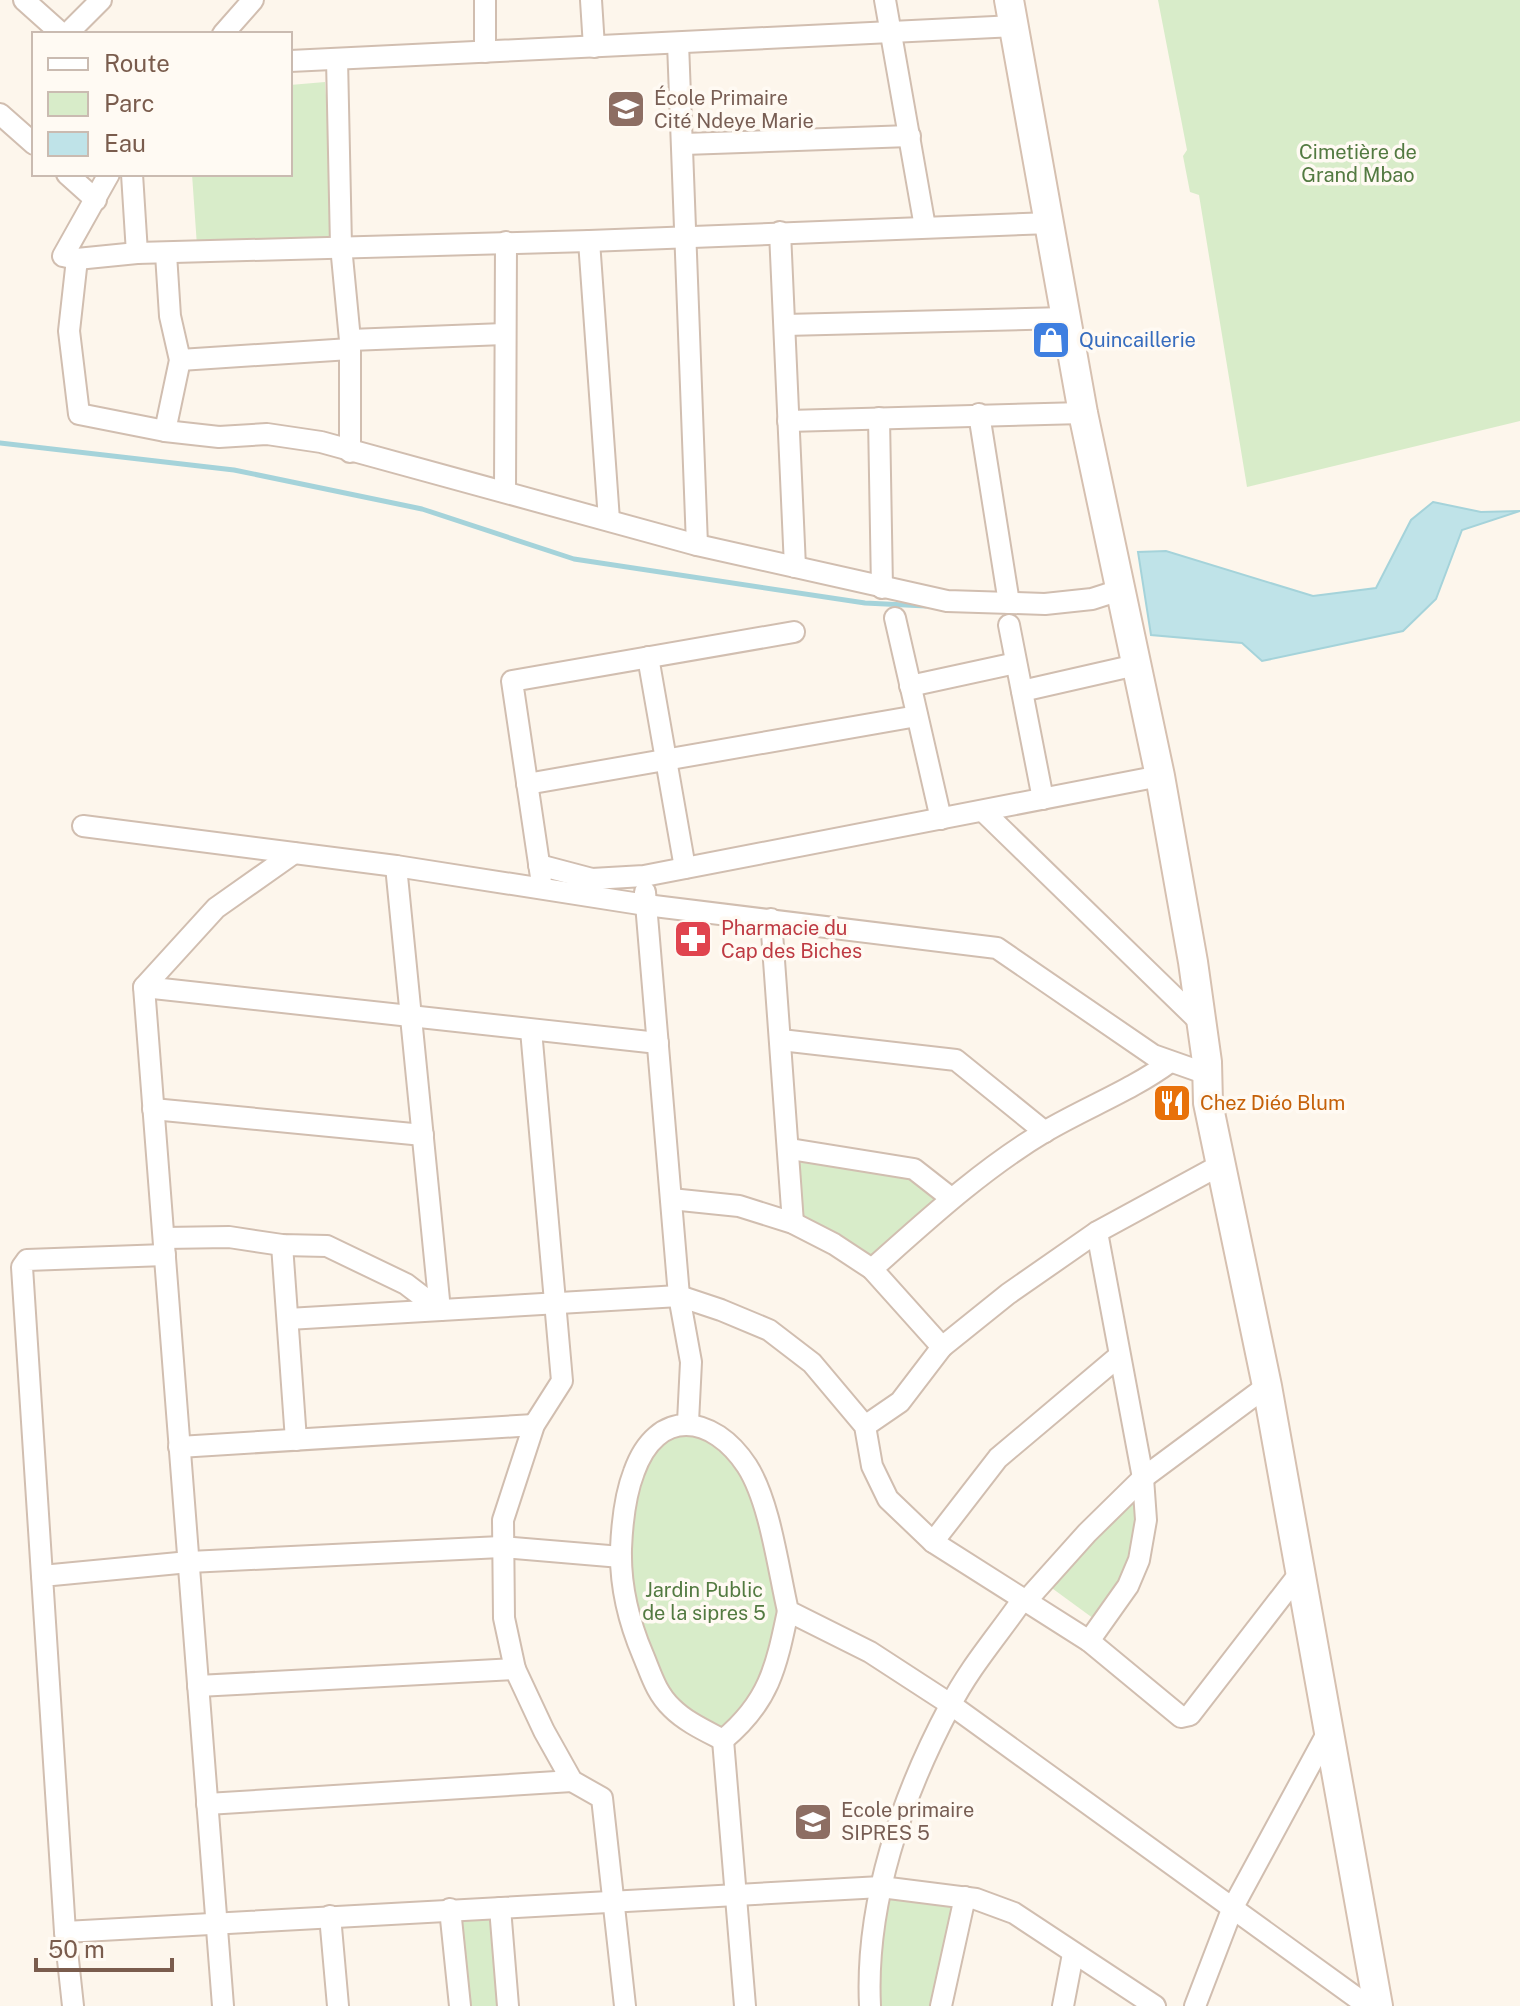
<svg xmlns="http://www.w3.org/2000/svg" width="1520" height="2006" viewBox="0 0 1520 2006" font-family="'Public Sans',sans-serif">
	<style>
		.green { fill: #d8ecc9 }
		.water { fill: #bfe3e8; stroke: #a5d3da; stroke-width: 2 }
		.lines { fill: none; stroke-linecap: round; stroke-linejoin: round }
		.stream { stroke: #a5d3da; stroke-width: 5 }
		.street-casing { stroke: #d1beb0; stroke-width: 24 }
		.secondary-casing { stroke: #d6c0b0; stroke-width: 32 }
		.street { stroke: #fff; stroke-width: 20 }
		.secondary { stroke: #fff; stroke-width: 28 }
		.labels { text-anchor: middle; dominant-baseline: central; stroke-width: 7; stroke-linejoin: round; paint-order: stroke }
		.education-label { font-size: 20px; fill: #785e54; stroke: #fffaf3; text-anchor: start }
		.park-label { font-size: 20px; fill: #537a41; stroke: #fffaf3 }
		.shop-label { font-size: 20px; fill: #366cbe; stroke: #fffaf3; text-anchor: start }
		.health-label { font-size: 20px; fill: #be3a42; stroke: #fffaf3; text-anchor: start }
		.food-label { font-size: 20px; fill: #c56008; stroke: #fffaf3; text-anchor: start }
	</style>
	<rect width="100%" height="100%" fill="#fdf6ec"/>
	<g class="green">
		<path d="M1158 0H1520V421L1247 487 1199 195 1190 192 1183 156 1187 150Z"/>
		<path d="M325 82 336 237 197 246 192 174H290V85Z"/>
		<path d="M791 1157 913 1173 948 1197 872 1266 792 1219Z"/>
		<path d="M689 1423 729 1445 761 1489 787 1610 765 1693 720 1736 675 1705 627 1625 624 1497 653 1445Z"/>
		<path d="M1138 1477 1137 1561 1101 1624 1034 1575Z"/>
		<path d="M879 1891 965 1900 943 2006H874Z"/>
		<path d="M500 1909 507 2006H459L450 1913Z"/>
	</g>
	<path class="water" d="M1433 502 1481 512 1520 511 1462 530 1436 599 1403 631 1262 661 1242 643 1151 635 1138 552 1166 551 1313 596 1376 588 1411 520Z"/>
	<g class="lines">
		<path class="stream" d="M0 443 234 470 422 509 574 559 865 603 926 606"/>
		<g class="street-casing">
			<g id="street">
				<path d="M24 0 62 34"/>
				<path d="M485 0V52"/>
				<path d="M591 0 594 47"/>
				<path d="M885 0 925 227"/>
				<path d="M67 34 101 0"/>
				<path d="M223 34 253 0"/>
				<path d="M678 43 697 545"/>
				<path d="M337 59 341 246 350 340V452"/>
				<path d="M290 61 1015 26"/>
				<path d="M0 114 34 144"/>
				<path d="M684 144 910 136"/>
				<path d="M67 174 96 200"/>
				<path d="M109 174 63 256 77 259 137 253 589 241 1051 223"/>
				<path d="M132 174 137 253"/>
				<path d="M780 232 795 567"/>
				<path d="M589 241 609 520"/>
				<path d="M77 259 69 331 79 414 165 431 219 437 267 434 321 442 697 545 947 601 1045 604 1092 599 1120 590"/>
				<path d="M785 325 1065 318"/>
				<path d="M350 340 504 334"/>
				<path d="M180 360 350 349"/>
				<path d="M979 414 1009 603"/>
				<path d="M879 418 882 588"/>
				<path d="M788 421 1083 413"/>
				<path d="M165 431 180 360 170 316 166 254"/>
				<path d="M505 491 506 242"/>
				<path d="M895 618 941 819"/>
				<path d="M1009 625 1043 799"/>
				<path d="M648 657 685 868"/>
				<path d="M910 686 1016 663"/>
				<path d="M1022 691 1136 665"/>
				<path d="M527 784 917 716"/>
				<path d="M983 811 1201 1023"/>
				<path d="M83 826 396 866 646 905 997 948 1153 1055 1207 1074"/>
				<path d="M539 865 592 879 644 876 1160 776"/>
				<path d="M396 866 440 1310"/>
				<path d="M541 877 512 681 794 632"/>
				<path d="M645 892 679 1296 691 1362 688 1422"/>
				<path d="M771 919 793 1223"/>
				<path d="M144 987 658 1043"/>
				<path d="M531 1030 562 1381 534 1425 503 1520 504 1618 515 1669 544 1731 572 1781 602 1798 625 2006"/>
				<path d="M781 1040 956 1060 1045 1132"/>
				<path d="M153 1109 423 1135"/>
				<path d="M790 1149 914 1169 951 1198"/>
				<path d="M671 1199 739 1206 793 1223 834 1244 872 1269 942 1347"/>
				<path d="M164 1238 229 1237 282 1245 327 1246 406 1284 440 1310"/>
				<path d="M282 1245 296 1440"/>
				<path d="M872 1269C927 1220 982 1169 1046 1131 1087 1107 1132 1090 1170 1062"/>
				<path d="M288 1319 679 1296 721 1310 769 1330 812 1363 865 1426 872 1466 888 1499 933 1542 1089 1641 1181 1717 1190 1715 1299 1574"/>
				<path d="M865 1426 900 1402 942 1347 1008 1294 1097 1232 1222 1164"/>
				<path d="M179 1447 534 1425"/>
				<path d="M933 1542 998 1458 1119 1356"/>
				<path d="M42 1576 22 1267 27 1260 165 1255"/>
				<path d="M1026 1601 1087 1533 1143 1478 1267 1386"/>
				<path d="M1089 1641 1128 1586 1139 1560 1146 1520 1143 1478 1097 1232"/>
				<path d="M198 1686 515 1669"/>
				<path d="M723 1740C706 1731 686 1722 672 1708 656 1693 651 1674 643 1655 629 1622 620 1586 621 1549 622 1524 625 1495 634 1472 657 1407 713 1414 747 1466 770 1502 778 1568 788 1611L870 1652 950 1704 1368 2006"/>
				<path d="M723 1740 745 2006"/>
				<path d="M723 1740C769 1702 776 1668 788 1611"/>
				<path d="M207 1804 572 1781"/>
				<path d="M500 1908 508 2006"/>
				<path d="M450 1909 460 2006"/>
				<path d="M330 1916 338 2006"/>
				<path d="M65 1932 881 1887 976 1899 1014 1913 1155 2006"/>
				<path d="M73 2006 65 1932 42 1576 189 1562 501 1547 621 1557"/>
				<path d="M223 2006 144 987 216 908 294 853"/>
				<path d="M870 2006C865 1903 902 1796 950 1706 969 1668 999 1634 1023 1599"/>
				<path d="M941 2006 965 1897"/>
				<path d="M1063 2006 1073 1954"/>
				<path d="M1195 2006 1233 1907 1330 1728"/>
			</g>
		</g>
		<g class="secondary-casing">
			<path id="secondary" d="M1009 0 1083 413 1160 776 1193 962 1207 1062 1208 1103 1267 1386 1378 2006"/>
		</g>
		<use href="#street" class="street"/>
		<use href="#secondary" class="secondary"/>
	</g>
	<defs>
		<g id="school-square" transform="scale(2)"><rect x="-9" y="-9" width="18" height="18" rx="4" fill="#8d6e63" stroke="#fffaf3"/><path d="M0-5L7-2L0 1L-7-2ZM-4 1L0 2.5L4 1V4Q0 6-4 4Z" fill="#fff"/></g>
		<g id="shop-square" transform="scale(2)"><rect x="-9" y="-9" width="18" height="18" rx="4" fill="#3f7fe0" stroke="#fffaf3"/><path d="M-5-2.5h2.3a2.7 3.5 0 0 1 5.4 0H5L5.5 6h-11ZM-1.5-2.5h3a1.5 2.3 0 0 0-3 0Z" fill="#fff"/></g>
		<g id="pharmacy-square" transform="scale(2)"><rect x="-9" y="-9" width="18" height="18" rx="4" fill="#e0444e" stroke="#fffaf3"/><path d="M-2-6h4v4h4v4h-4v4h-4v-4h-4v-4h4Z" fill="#fff"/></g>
		<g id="restaurant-square" transform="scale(2)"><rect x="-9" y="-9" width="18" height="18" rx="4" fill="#e8710a" stroke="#fffaf3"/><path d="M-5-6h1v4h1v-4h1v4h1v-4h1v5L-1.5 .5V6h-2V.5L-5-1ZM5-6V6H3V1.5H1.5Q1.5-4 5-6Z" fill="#fff"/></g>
	</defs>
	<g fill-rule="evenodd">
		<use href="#school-square" x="626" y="109"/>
		<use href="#shop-square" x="1051" y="340"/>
		<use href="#pharmacy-square" x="693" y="939"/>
		<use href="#restaurant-square" x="1172" y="1103"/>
		<use href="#school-square" x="813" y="1822"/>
	</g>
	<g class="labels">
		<g class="education-label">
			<text x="654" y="98">École Primaire<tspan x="654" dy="23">Cité Ndeye Marie</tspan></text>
			<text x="841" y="1810">Ecole primaire<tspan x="841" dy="23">SIPRES 5</tspan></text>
		</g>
		<g class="park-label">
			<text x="1358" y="152">Cimetière de<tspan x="1358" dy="23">Grand Mbao</tspan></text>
			<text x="704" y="1590">Jardin Public<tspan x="704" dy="23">de la sipres 5</tspan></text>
		</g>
		<g class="shop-label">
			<text x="1079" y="340">Quincaillerie</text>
		</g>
		<g class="health-label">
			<text x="721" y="928">Pharmacie du<tspan x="721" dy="23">Cap des Biches</tspan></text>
		</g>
		<g class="food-label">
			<text x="1200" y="1103">Chez Diéo Blum</text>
		</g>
	</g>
	<rect x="32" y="32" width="260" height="144" fill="#fffaf3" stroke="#cabbb1" stroke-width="2"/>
	<rect x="48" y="58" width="40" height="12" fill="#ffffff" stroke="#cabbb1" stroke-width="2"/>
	<text x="104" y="72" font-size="24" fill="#7a5c4d">Route</text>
	<rect x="48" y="92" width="40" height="24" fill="#d8ecc9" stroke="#cabbb1" stroke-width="2"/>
	<text x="104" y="112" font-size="24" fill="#7a5c4d">Parc</text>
	<rect x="48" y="132" width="40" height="24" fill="#bfe3e8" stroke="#cabbb1" stroke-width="2"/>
	<text x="104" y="152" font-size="24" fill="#7a5c4d">Eau</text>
	<path d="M36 1958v12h136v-12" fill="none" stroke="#7a5c4d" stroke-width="4"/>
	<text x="48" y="1958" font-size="24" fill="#7a5c4d" stroke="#fffaf3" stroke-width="6" paint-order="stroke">50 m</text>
</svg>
